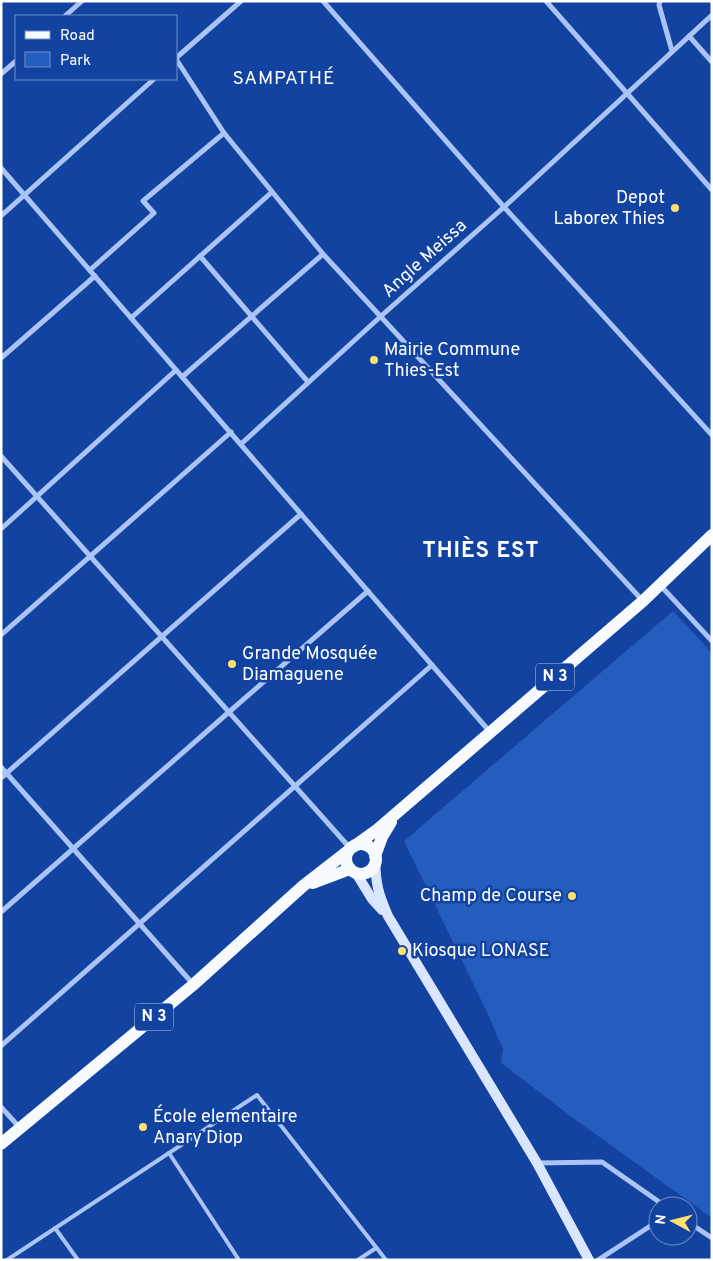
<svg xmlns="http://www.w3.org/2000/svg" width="713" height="1261" viewBox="0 0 713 1261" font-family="Overpass,sans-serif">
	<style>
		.green { fill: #255dbe }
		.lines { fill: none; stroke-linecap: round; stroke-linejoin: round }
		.lane { stroke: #aac5f5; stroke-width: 4 }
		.street { stroke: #aac5f5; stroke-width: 5 }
		.secondary { stroke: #dae6fd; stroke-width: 10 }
		.primary { stroke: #f7faff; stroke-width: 12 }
		.poi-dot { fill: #ffe26d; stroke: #1243a0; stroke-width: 2 }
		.labels { text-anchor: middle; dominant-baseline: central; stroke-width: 5; stroke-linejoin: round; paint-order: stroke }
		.shield { fill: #1243a0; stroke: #b8c7e2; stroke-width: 1 }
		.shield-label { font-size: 16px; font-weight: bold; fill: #fff }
		.poi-label { font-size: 18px; fill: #fff; stroke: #1243a0; text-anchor: start }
		.street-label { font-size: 18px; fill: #fff; stroke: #1243a0 }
		.neighbourhood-label { font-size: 19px; letter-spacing: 1px; fill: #fff; stroke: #1243a0 }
		.district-label { font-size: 22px; font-weight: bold; letter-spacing: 1px; fill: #fff; stroke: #1243a0 }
	</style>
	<rect width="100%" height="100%" fill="#1243a0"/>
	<path class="green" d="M673 611 712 653V1218L573 1118 501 1063 503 1049 486 1010 404 841Z"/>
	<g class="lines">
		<g class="lane">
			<path d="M169 1153 239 1260"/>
			<path d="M55 1228 78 1260"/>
			<path d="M7 1260 257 1095 386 1260"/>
			<path d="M358 1260 376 1248"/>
		</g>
		<g class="street">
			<path d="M323 1 504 207 712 435"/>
			<path d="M546 1 712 190"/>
			<path d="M660 1 659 5 672 51"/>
			<path d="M65 16 82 1"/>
			<path d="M689 36 712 62"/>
			<path d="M176 58 241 1"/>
			<path d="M176 59 224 133 323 254 643 601"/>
			<path d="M1 74 16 61"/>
			<path d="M1 168 490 732"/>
			<path d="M1 216 154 79"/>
			<path d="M200 256 308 382"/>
			<path d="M90 270 154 213 143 201 224 133"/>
			<path d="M131 318 272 192"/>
			<path d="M1 358 95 276"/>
			<path d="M182 377 323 254"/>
			<path d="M241 444 380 317 504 207 712 15"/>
			<path d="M1 456 350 848"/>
			<path d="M1 529 176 370"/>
			<path d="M660 585 712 641"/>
			<path d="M1 635 231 432"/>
			<path d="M1 767 193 984"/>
			<path d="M1 778 301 514"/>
			<path d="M1 912 229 712 368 591"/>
			<path d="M1 1046 432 665"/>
			<path d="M1 1107 20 1128"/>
			<path d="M538 1163 602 1162 665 1206"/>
			<path d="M688 1222 712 1238"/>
			<path d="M598 1260 658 1221"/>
		</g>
		<g class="secondary">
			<path d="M375 860C376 885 378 893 388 916L537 1163 589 1260"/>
			<path d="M356 873 372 899 382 910"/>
		</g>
		<g class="primary">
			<circle cx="361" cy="859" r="15"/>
			<path d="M353 847 378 829 643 601 712 535"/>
			<path d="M375 856 382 837 391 822"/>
			<path d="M313 883 350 869"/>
			<path d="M1 1144 193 985 303 886 348 851"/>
		</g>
	</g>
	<g class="poi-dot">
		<circle cx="675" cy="208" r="5"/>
		<circle cx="374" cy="360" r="5"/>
		<circle cx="232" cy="664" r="5"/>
		<circle cx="572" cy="896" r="5"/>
		<circle cx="402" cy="951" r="5"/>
		<circle cx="143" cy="1127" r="5"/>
	</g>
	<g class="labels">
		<g class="shield">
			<rect x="536" y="663.5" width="38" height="27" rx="4"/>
			<rect x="135" y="1003.5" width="38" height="27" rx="4"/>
		</g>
		<g class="shield-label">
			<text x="555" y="677">N 3</text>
			<text x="154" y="1017">N 3</text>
		</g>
		<g class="poi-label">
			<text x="665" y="198" text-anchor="end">Depot<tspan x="665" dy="21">Laborex Thies</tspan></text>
			<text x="384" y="350">Mairie Commune<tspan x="384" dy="21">Thies-Est</tspan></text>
			<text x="242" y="654">Grande Mosquée<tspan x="242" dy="21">Diamaguene</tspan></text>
			<text x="562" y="896" text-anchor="end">Champ de Course</text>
			<text x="412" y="951">Kiosque LONASE</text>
			<text x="153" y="1117">École elementaire<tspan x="153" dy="21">Anary Diop</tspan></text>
		</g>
		<g class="street-label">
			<text transform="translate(425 259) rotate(-42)">Angle Meissa</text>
		</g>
		<g class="neighbourhood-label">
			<text x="284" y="79">SAMPATHÉ</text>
		</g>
		<g class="district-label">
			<text x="481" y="551">THIÈS EST</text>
		</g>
	</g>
	<rect width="713" height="1261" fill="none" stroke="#ffffff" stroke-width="5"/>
	<rect x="15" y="15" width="162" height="65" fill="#1243a0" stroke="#718ec6"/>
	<rect x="25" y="31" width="25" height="8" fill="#f7faff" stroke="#718ec6"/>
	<text x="60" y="40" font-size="15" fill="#ffffff">Road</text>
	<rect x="25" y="52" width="25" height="15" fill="#255dbe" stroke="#718ec6"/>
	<text x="60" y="65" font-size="15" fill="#ffffff">Park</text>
	<g transform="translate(673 1221) rotate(277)"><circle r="24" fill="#1243a0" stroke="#718ec6"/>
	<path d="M0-4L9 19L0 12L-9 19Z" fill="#ffe26d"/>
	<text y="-8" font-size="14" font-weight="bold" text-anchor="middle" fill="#ffffff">N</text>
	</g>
</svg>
